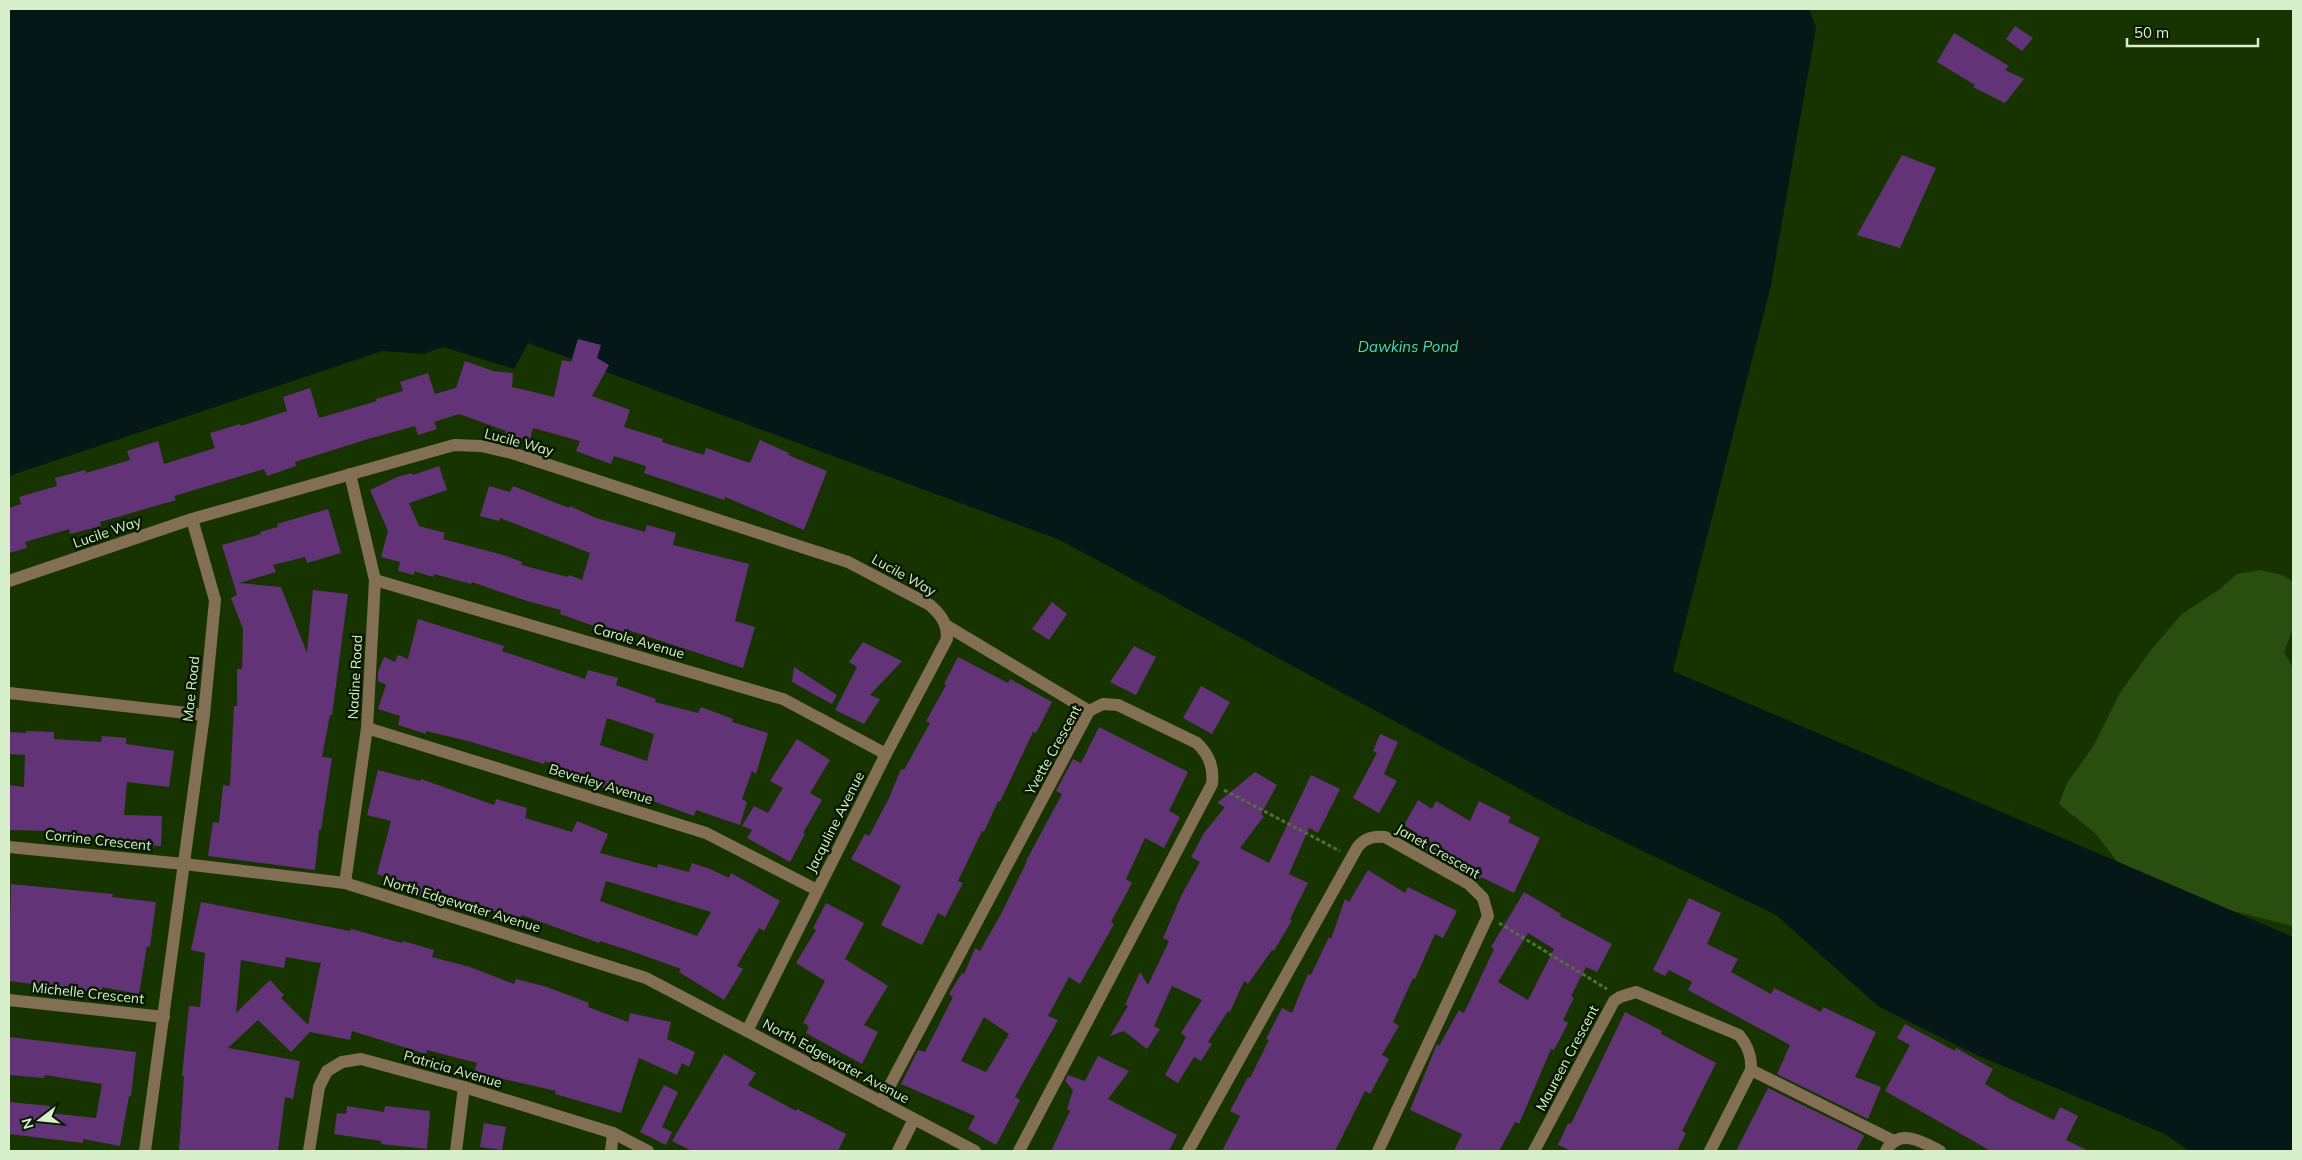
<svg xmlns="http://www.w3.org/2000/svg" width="2302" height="1160" viewBox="0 0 2302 1160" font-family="Mulish,sans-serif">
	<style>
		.green { fill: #2a4e0f }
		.water { fill: #051717 }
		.building { fill: #633377; fill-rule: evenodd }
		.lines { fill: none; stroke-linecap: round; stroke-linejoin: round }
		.path { stroke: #526d3e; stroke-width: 3; stroke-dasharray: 4 2.5; stroke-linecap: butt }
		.minor { stroke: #836f53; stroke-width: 12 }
		.labels { text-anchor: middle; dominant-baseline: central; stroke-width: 5; stroke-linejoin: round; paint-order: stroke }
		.street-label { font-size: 14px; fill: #d7efcb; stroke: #081901 }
		.water-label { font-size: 15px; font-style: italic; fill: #47d7d7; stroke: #081901 }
	</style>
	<rect width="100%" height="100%" fill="#173400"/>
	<path class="green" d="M2260 570 2282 575 2293 582V629L2284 652 2293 668V926L2173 896 2131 875 2115 859 2096 834 2059 804 2067 783 2093 747 2120 693 2151 650 2182 614 2220 589 2237 574Z"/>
	<path class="water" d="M9 9H1809L1816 28 1771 285 1673 671 2293 937V1151H2189L2165 1134 1977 1055 1879 1007 1776 915 1568 815 1060 540 528 343 514 369 443 347 424 354 382 351 9 476Z"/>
	<g class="building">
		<path d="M2015 26 2033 38 2022 51 2006 39Z"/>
		<path d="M1954 33 2009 66 2005 70 2024 79 2005 103 1973 87 1975 85 1937 62Z"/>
		<path d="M1902 155 1936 168 1900 248 1857 235Z"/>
		<path d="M578 339 601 345 597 358 609 365 592 396 630 410 624 427 663 439 662 442 704 455 706 448 750 463 760 440 789 453 788 455 827 471 804 530 725 497 724 500 644 473 646 466 614 456 611 464 576 451 580 441 533 428 530 440 505 434 506 431 459 414 434 422 437 429 418 435 415 426 368 439 295 462 296 466 267 476 264 469 174 496 176 500 100 522 101 526 70 534 69 529 25 542 27 548 9 553V508L21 504 19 497 57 486 55 478 85 470 86 473 130 460 127 451 158 441 164 464 215 448 210 433 240 424 241 426 287 411 283 397 310 388 319 418 377 401 376 399 403 391 400 382 428 373 435 394 456 388 465 361 493 371 513 373 512 387 554 397 562 360 571 362Z"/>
		<path d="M439 466 447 490 409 503 419 526 445 533 443 539 503 555 522 562 521 565 568 577 569 575 582 580 590 553 500 518 499 521 480 516 489 486 510 492 513 486 569 508 570 506 596 518 645 532 647 525 676 533 673 545 749 564 735 621 755 627 743 668 628 630 625 637 560 614 561 610 527 601 472 582 471 584 434 574 433 577 414 571V575L398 571 400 562 381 557 388 531 370 490 397 477 412 473 413 475Z"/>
		<path d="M328 509 341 553 307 563 305 557 273 565 276 572 239 583 281 587 307 653 313 590 348 594 332 715H330L322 757 332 758 321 830H319L315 870 208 856 213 822 219 823 223 785 230 786 234 706H237V669H242L243 629 231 598 237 595 222 545 261 534 260 532 278 527 277 524Z"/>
		<path d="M1052 602 1067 614 1049 640 1032 629Z"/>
		<path d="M418 619 504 646 502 651 585 679 588 670 618 678 616 685 656 699 655 702 698 713 701 707 733 719 732 722 768 733 756 774 752 771 742 799 747 802 740 825 696 810 694 816 620 789 619 792 592 784 593 781 545 761 544 764 468 741 426 731V734L398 725 400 716 378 709 386 685 378 681V672L384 657 395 662 398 655 408 659ZM607 718 654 734 647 761 600 745Z"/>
		<path d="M863 642 902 661 870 695 880 699 864 724 835 710 857 667 849 662Z"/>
		<path d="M1134 646 1156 657 1136 695 1110 682Z"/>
		<path d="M958 657 1008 683 1010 679 1052 702 1036 733 1033 732 1000 802 998 801 984 832 982 831 958 881 963 883 945 917 938 913 922 945 881 925 901 886 851 859 865 834 869 836 889 798 901 769 904 770 930 723 926 721 946 685 944 684Z"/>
		<path d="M794 667 837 695 832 704 792 682Z"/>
		<path d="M1201 686 1230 702 1212 734 1183 718Z"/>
		<path d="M1099 727 1188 772 1169 811 1180 817 1164 848 1145 838 1126 879 1132 883 1111 922 1114 924 1080 984 1069 977 1048 1016 1058 1020 1015 1097 1020 1100 996 1145 968 1129 975 1116 901 1084 918 1050 925 1052 953 997 949 994 962 973 964 974 975 948 980 951 1001 914 1027 861H1026L1062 794 1056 791 1073 759 1081 763ZM984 1017 1009 1034 986 1072 961 1061Z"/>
		<path d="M26 731 54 732V739L101 742 102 736 126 738V744L174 751 169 787 127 782 124 815 162 816 161 846 134 845V843L93 839V836L54 834V831L9 830V785L24 787 25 755 9 754V732L26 733Z"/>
		<path d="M1380 734 1398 742 1384 774 1397 781 1379 813 1353 798 1377 753 1373 751Z"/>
		<path d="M797 739 830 760 810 793 822 800 803 833 805 834 790 862 747 838 752 830 742 826 754 806 768 813 783 788 770 781Z"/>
		<path d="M378 770 420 781 421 779 494 805 496 799 527 808 525 818 572 832 577 821 608 834 600 853 657 868 658 864 689 872 692 863 710 869 729 878 731 873 780 901 764 931 759 928 737 966 743 969 724 1000 679 972 681 969 634 952 600 941 599 943 522 915 520 920 484 907 483 908 451 896 448 906 413 894 416 885 377 874 391 821 367 815ZM606 881 711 912 697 936 600 901Z"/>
		<path d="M1255 772 1277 785 1261 814 1264 816 1240 848 1269 863 1311 775 1340 789 1318 833 1309 828 1289 874 1308 883 1290 919 1292 920 1274 951 1272 950 1248 984 1244 981 1230 1012 1228 1011 1208 1042 1212 1044 1201 1061 1194 1057 1178 1083 1165 1075 1186 1037 1181 1033 1202 1000 1172 986 1154 1026 1160 1029 1147 1049 1124 1031 1110 1036 1128 1006 1125 1005 1140 972 1148 985 1169 941 1163 938 1182 894 1200 862 1191 857 1204 833 1225 807 1217 803Z"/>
		<path d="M1418 800 1432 809 1436 801 1470 821 1479 801 1511 817 1508 822 1540 838 1514 893 1481 877 1480 879 1412 843 1418 834 1404 825Z"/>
		<path d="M1368 870 1405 893 1408 887 1457 911 1443 938 1435 934 1415 979 1413 978 1393 1022 1399 1026 1382 1055 1389 1059 1370 1094 1365 1091 1335 1151H1222L1240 1116 1230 1111 1248 1077 1250 1078 1269 1040 1266 1039 1282 1008 1292 1013 1308 974 1311 975 1329 937 1331 939 1345 899 1349 902Z"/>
		<path d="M11 884 113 894 112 897 156 902 150 947 147 946 139 994 102 987V993L9 981Z"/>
		<path d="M1524 892 1561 914 1560 916 1612 944 1597 972 1586 967 1571 996 1574 998 1563 1020 1568 1023 1554 1050 1551 1049 1519 1124 1515 1122 1499 1151H1454L1462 1134 1410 1110 1437 1044 1439 1046 1459 1010 1464 1013 1494 949 1491 947ZM1528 933 1554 949 1528 1000 1498 982Z"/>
		<path d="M1689 898 1721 913 1707 944 1738 959 1731 972 1771 994 1774 988 1821 1012 1823 1007 1876 1032 1855 1077 1881 1087 1868 1119 1777 1074 1790 1045 1688 990 1692 982 1669 970 1665 976 1653 970Z"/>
		<path d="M201 902 350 931 351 929 402 943 403 941 434 950 432 957 470 967 514 984 516 979 547 987 589 1003 588 1007 628 1022 630 1013 671 1022 667 1039 695 1052 689 1067 682 1063 677 1075 639 1058 621 1113 555 1094 556 1091 490 1076 488 1084 472 1080 477 1063 427 1050 426 1054 352 1031 350 1040 310 1032 291 1052 258 1020 228 1048 300 1061 293 1099 285 1097 278 1151H179L184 1076H182L189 1006 200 1007 205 953 191 950ZM286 957 319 963 321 961 308 1025 281 998 284 995 270 980 236 1013 241 960 284 968Z"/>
		<path d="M826 903 864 923 845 959 888 986 864 1025 878 1032 862 1064 806 1033 809 1026 803 1023 825 981 796 963 816 930 813 928Z"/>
		<path d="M1625 1012 1662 1031 1661 1034 1716 1063 1682 1131 1686 1133 1677 1151H1572L1558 1145 1568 1123 1571 1124Z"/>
		<path d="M1905 1024 1955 1051 1956 1048 1993 1069 1985 1084 2010 1099 2054 1120 2060 1107 2078 1116 2066 1140 2089 1151H1991L1885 1091 1910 1045 1897 1038Z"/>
		<path d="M9 1037 136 1052 131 1096H129L120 1146 83 1139V1143L9 1134V1102L50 1106V1113L96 1118 102 1084 45 1075 44 1078 9 1075Z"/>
		<path d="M724 1054 756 1073 748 1085 796 1111 797 1109 846 1134 838 1151H692L672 1141Z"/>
		<path d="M1098 1056 1129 1071 1108 1099 1177 1135 1169 1151H1051L1070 1111 1067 1109 1073 1090 1065 1081 1068 1075 1085 1081Z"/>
		<path d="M664 1085 678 1092 662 1127 672 1132 666 1145 640 1132Z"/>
		<path d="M1768 1088 1862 1134 1864 1136 1856 1151H1736Z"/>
		<path d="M347 1106 384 1112 385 1106 430 1111 427 1149 381 1144V1141L334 1134 337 1113 346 1114Z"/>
		<path d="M484 1123 506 1127 502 1150 480 1147Z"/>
	</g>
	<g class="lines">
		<g class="path">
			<path d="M1224 790 1340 851"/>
			<path d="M1499 923 1607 989"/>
		</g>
		<g class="minor">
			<path d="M375 580 783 699 886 754"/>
			<path d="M9 581 192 519 454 445 481 446 512 453 848 562 930 605C942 616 947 623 947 639L886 754 747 1031"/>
			<path d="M947 626 1089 711"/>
			<path d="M9 693 204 715"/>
			<path d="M367 728 706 833 817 890"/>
			<path d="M9 847 184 864 345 883 646 978 975 1151"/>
			<path d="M345 883 367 728 375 580 350 474"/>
			<path d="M9 1000 164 1017"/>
			<path d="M1751 1070 1894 1141"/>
			<path d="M881 1102 1089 711 1103 704 1118 705 1197 743C1209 755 1214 767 1212 784L1019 1151"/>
			<path d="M145 1151 204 715 215 600 192 519"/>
			<path d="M309 1151 319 1087 327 1071 342 1062 361 1059 464 1087 613 1133 648 1151"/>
			<path d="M456 1151 464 1087"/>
			<path d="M611 1151 613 1133"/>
			<path d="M898 1151 914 1119"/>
			<path d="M1188 1151 1357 848C1364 838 1373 836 1385 837L1469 884 1483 898 1488 916 1378 1151"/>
			<path d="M1534 1151 1614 1001 1620 997 1636 992 1739 1035C1748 1046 1752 1056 1751 1070L1710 1151"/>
			<path d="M1886 1151C1899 1127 1923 1142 1940 1151"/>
		</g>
	</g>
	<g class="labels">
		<g class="street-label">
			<text transform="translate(519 442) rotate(15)">Lucile Way</text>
			<text transform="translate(107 532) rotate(-19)">Lucile Way</text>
			<text transform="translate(904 575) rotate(29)">Lucile Way</text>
			<text transform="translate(639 641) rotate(16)">Carole Avenue</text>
			<text transform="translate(355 677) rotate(-87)">Nadine Road</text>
			<text transform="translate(191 689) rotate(-84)">Mae Road</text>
			<text transform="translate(1053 750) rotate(-61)">Yvette Crescent</text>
			<text transform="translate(601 784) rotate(17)">Beverley Avenue</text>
			<text transform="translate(835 822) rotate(-63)">Jacquline Avenue</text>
			<text transform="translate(98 840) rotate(6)">Corrine Crescent</text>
			<text transform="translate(1438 851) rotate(30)">Janet Crescent</text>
			<text transform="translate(462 904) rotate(17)">North Edgewater Avenue</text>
			<text transform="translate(88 993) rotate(6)">Michelle Crescent</text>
			<text transform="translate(1567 1058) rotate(-62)">Maureen Crescent</text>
			<text transform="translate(836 1061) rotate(28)">North Edgewater Avenue</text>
			<text transform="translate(453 1069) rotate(16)">Patricia Avenue</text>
		</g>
		<g class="water-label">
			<text x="1408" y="346">Dawkins Pond</text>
		</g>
	</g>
	<rect width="2302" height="1160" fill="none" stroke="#d7efcb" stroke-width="20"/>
	<g transform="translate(40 1120) rotate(254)" stroke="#081901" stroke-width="4" paint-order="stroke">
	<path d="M0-4L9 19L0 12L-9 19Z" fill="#d7efcb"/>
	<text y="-8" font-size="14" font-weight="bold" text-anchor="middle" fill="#d7efcb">N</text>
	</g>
	<path d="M2127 38v8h131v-8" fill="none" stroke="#d7efcb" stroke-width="2.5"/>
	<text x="2134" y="38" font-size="15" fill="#d7efcb" stroke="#081901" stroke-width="4" paint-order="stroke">50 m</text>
</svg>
